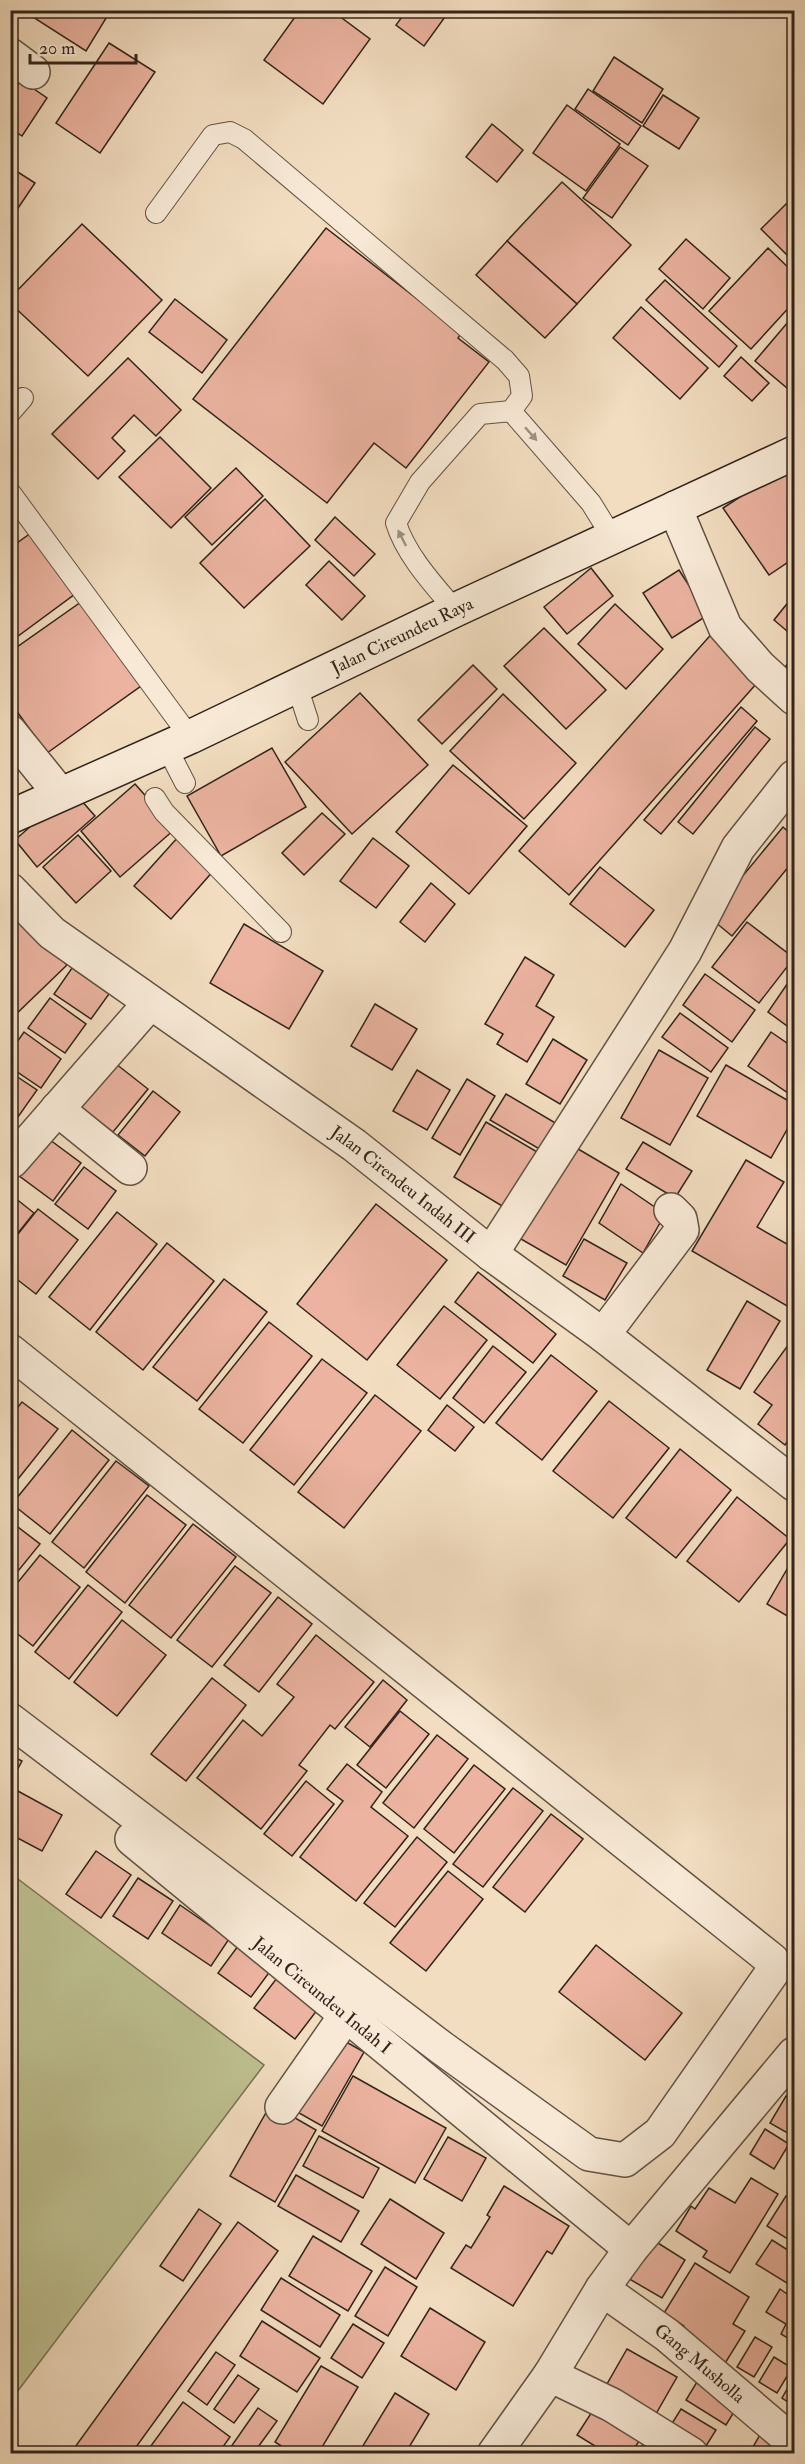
<svg xmlns="http://www.w3.org/2000/svg" width="805" height="2464" viewBox="0 0 805 2464" font-family="'IM FELL Double Pica',serif">
	<style>
		.green { fill: #bec090; stroke: #787255; stroke-width: 1.5 }
		.building { fill: #ebb3a0; stroke: #32241a; stroke-width: 1.5 }
		.lines { fill: none; stroke-linecap: round; stroke-linejoin: round }
		.service-casing { stroke: #625244; stroke-width: 22 }
		.minor-casing { stroke: #625244; stroke-width: 36 }
		.secondary-casing { stroke: #32241a; stroke-width: 36 }
		.service { stroke: #f7e9d6; stroke-width: 20 }
		.minor { stroke: #f7e9d6; stroke-width: 33 }
		.secondary { stroke: #f7e9d6; stroke-width: 33 }
		.oneway { fill: #9e9081 }
		.labels { text-anchor: middle; dominant-baseline: central; stroke-width: 4.5; stroke-linejoin: round; paint-order: stroke }
		.street-label { font-size: 18px; fill: #32241a; stroke: #f7e9d6 }
	</style>
	<rect width="100%" height="100%" fill="#f2ddc0"/>
	<filter id="stains"><feTurbulence type="fractalNoise" baseFrequency=".00333" numOctaves="4"/><feColorMatrix values="0 0 0 0 .2 0 0 0 0 .09 0 0 0 0 .02 0 0 0 .5 -.17"/></filter>
	<radialGradient id="worn" r=".72"><stop offset=".6" stop-color="#630" stop-opacity="0"/><stop offset="1" stop-color="#630" stop-opacity=".3"/></radialGradient>
	<path class="green" d="M10 1873 264 2065 11 2400H10Z"/>
	<g class="building">
		<path d="M26 10H111L86 51 25 12Z"/>
		<path d="M300 10H331L370 39 323 104 264 60Z"/>
		<path d="M407 10H450L424 46 396 25Z"/>
		<path d="M109 43 155 72 100 153 56 123Z"/>
		<path d="M614 57 663 89 642 123 593 91Z"/>
		<path d="M21 80 47 98 22 136 10 128V95Z"/>
		<path d="M588 89 641 126 628 145 575 109Z"/>
		<path d="M663 95 699 118 679 149 643 126Z"/>
		<path d="M567 105 620 144 586 191 533 153Z"/>
		<path d="M492 124 523 150 497 182 466 157Z"/>
		<path d="M620 147 648 166 612 218 583 198Z"/>
		<path d="M10 167 35 183 10 220Z"/>
		<path d="M562 182 631 245 577 304 507 241Z"/>
		<path d="M787 203 794 210V257L792 260 761 229Z"/>
		<path d="M82 224 162 300 88 376 10 303V298Z"/>
		<path d="M326 228 461 333 458 338 489 362 406 468 374 443 327 503 193 399Z"/>
		<path d="M686 239 730 278 703 309 659 269Z"/>
		<path d="M507 241 577 304 545 338 476 275Z"/>
		<path d="M768 248 794 273V302L751 349 709 311Z"/>
		<path d="M665 280 737 346 719 367 646 300Z"/>
		<path d="M175 299 227 340 202 373 149 332Z"/>
		<path d="M641 307 708 368 680 399 613 338Z"/>
		<path d="M788 322 794 328V394L755 361Z"/>
		<path d="M741 357 769 383 752 401 724 376Z"/>
		<path d="M128 358 181 410 156 436 134 415 112 438 125 451 98 479 52 434Z"/>
		<path d="M160 437 211 488 171 528 119 477Z"/>
		<path d="M786 467 794 480V558L769 575 723 508Z"/>
		<path d="M236 468 263 496 212 545 185 517Z"/>
		<path d="M265 499 310 546 244 608 200 563Z"/>
		<path d="M335 517 375 554 354 576 315 540Z"/>
		<path d="M31 533 75 594 10 642V548Z"/>
		<path d="M329 561 365 596 342 620 306 585Z"/>
		<path d="M591 568 613 596 567 634 544 607Z"/>
		<path d="M679 570 708 615 672 638 643 593Z"/>
		<path d="M794 595V637L774 620Z"/>
		<path d="M81 602 141 686 47 753 10 702V652Z"/>
		<path d="M615 604 663 649 626 689 578 644Z"/>
		<path d="M544 628 606 690 566 729 504 666Z"/>
		<path d="M715 630 765 674 569 895 519 851Z"/>
		<path d="M794 655V692L777 678Z"/>
		<path d="M473 665 497 689 442 744 418 720Z"/>
		<path d="M360 693 428 765 352 834 285 762Z"/>
		<path d="M503 694 576 763 524 819 450 751Z"/>
		<path d="M741 707 757 721 661 834 644 820Z"/>
		<path d="M755 727 770 739 693 834 678 822Z"/>
		<path d="M272 748 306 807 221 856 187 796Z"/>
		<path d="M453 765 527 826 469 894 396 832Z"/>
		<path d="M135 784 175 829 120 877 81 831Z"/>
		<path d="M72 790 95 816 37 867 15 840Z"/>
		<path d="M322 813 345 834 304 875 282 853Z"/>
		<path d="M783 827 794 837V860L732 936 709 917Z"/>
		<path d="M78 835 111 871 76 903 43 867Z"/>
		<path d="M179 836 215 869 171 919 134 886Z"/>
		<path d="M373 838 409 866 376 908 340 881Z"/>
		<path d="M600 867 654 910 625 947 570 904Z"/>
		<path d="M431 883 455 904 425 942 400 922Z"/>
		<path d="M10 908 67 965 10 1020Z"/>
		<path d="M747 922 794 958 759 1003 712 967Z"/>
		<path d="M244 924 323 971 289 1029 210 983Z"/>
		<path d="M525 957 554 975 536 1006 554 1017 527 1062 497 1044 503 1034 485 1024Z"/>
		<path d="M72 968 109 994 91 1019 54 994Z"/>
		<path d="M705 974 755 1010 732 1042 683 1005Z"/>
		<path d="M794 974V1031L768 1012Z"/>
		<path d="M50 998 86 1024 65 1053 28 1028Z"/>
		<path d="M375 1004 417 1029 392 1070 351 1046Z"/>
		<path d="M680 1013 728 1048 711 1072 662 1037Z"/>
		<path d="M24 1032 61 1059 41 1088 10 1067V1052Z"/>
		<path d="M771 1032 794 1048V1097L748 1066Z"/>
		<path d="M553 1039 587 1060 560 1104 526 1084Z"/>
		<path d="M659 1050 708 1078 670 1145 621 1118Z"/>
		<path d="M111 1060 148 1089 113 1132 76 1104Z"/>
		<path d="M726 1065 794 1104V1117L771 1158 697 1116Z"/>
		<path d="M417 1070 450 1090 427 1130 393 1111Z"/>
		<path d="M10 1072 37 1090 13 1124 10 1122Z"/>
		<path d="M467 1079 495 1096 460 1155 432 1138Z"/>
		<path d="M153 1091 180 1112 145 1156 118 1135Z"/>
		<path d="M506 1094 564 1128 548 1154 490 1120Z"/>
		<path d="M486 1122 539 1153 507 1209 454 1177Z"/>
		<path d="M46 1137 81 1163 53 1201 18 1175Z"/>
		<path d="M643 1142 692 1171 675 1198 626 1169Z"/>
		<path d="M568 1143 619 1173 566 1265 514 1235Z"/>
		<path d="M746 1160 784 1182 757 1227 794 1248V1310L692 1251Z"/>
		<path d="M84 1167 116 1191 88 1229 55 1204Z"/>
		<path d="M621 1184 665 1214 643 1253 599 1223Z"/>
		<path d="M10 1194 34 1213 10 1243Z"/>
		<path d="M376 1204 447 1260 367 1360 297 1304Z"/>
		<path d="M38 1209 78 1240 36 1294 10 1274V1244Z"/>
		<path d="M117 1212 157 1244 90 1330 49 1297Z"/>
		<path d="M584 1239 627 1263 605 1300 563 1276Z"/>
		<path d="M167 1243 214 1281 143 1370 96 1332Z"/>
		<path d="M478 1272 556 1334 533 1363 455 1302Z"/>
		<path d="M224 1279 267 1312 197 1401 153 1367Z"/>
		<path d="M747 1301 780 1321 740 1389 707 1370Z"/>
		<path d="M444 1306 487 1340 440 1399 397 1365Z"/>
		<path d="M269 1322 312 1356 243 1443 199 1409Z"/>
		<path d="M794 1337V1432L785 1445 758 1424 772 1405 754 1392Z"/>
		<path d="M493 1346 526 1372 484 1423 453 1398Z"/>
		<path d="M551 1355 597 1391 542 1460 496 1423Z"/>
		<path d="M322 1359 367 1393 294 1485 250 1450Z"/>
		<path d="M375 1395 421 1431 344 1528 298 1492Z"/>
		<path d="M609 1401 669 1448 613 1518 553 1471Z"/>
		<path d="M22 1402 58 1429 10 1489V1417Z"/>
		<path d="M447 1405 474 1427 455 1451 428 1430Z"/>
		<path d="M72 1430 109 1460 50 1534 12 1504Z"/>
		<path d="M680 1449 731 1490 676 1558 626 1518Z"/>
		<path d="M116 1461 149 1486 84 1568 52 1542Z"/>
		<path d="M147 1495 186 1525 125 1603 86 1572Z"/>
		<path d="M737 1497 790 1539 739 1602 687 1561Z"/>
		<path d="M10 1521 40 1544 10 1581Z"/>
		<path d="M193 1524 236 1557 171 1638 129 1605Z"/>
		<path d="M40 1555 80 1587 33 1646 10 1628V1592Z"/>
		<path d="M794 1557V1620L767 1604Z"/>
		<path d="M235 1566 271 1593 212 1667 177 1640Z"/>
		<path d="M88 1585 122 1612 69 1679 35 1652Z"/>
		<path d="M278 1597 312 1624 259 1692 224 1665Z"/>
		<path d="M122 1620 166 1655 117 1716 74 1682Z"/>
		<path d="M316 1635 374 1682 335 1729 330 1725 299 1765 307 1771 261 1829 197 1778 243 1720 262 1736 294 1697 277 1684Z"/>
		<path d="M212 1678 246 1705 186 1781 151 1754Z"/>
		<path d="M383 1680 407 1700 370 1747 345 1727Z"/>
		<path d="M400 1711 429 1734 386 1788 357 1765Z"/>
		<path d="M437 1735 468 1759 414 1828 383 1803Z"/>
		<path d="M10 1755 22 1761 10 1783Z"/>
		<path d="M347 1764 382 1792 371 1807 408 1836 356 1901 300 1857 343 1801 327 1789Z"/>
		<path d="M474 1765 505 1789 454 1853 424 1829Z"/>
		<path d="M306 1781 334 1804 292 1856 264 1834Z"/>
		<path d="M513 1788 543 1811 483 1887 453 1864Z"/>
		<path d="M16 1790 62 1815 42 1851 10 1834V1799Z"/>
		<path d="M551 1814 583 1839 525 1912 493 1887Z"/>
		<path d="M417 1837 447 1862 395 1927 364 1903Z"/>
		<path d="M96 1851 131 1875 101 1918 66 1894Z"/>
		<path d="M448 1871 483 1899 426 1971 390 1943Z"/>
		<path d="M138 1878 173 1901 148 1939 113 1916Z"/>
		<path d="M180 1905 229 1939 211 1966 162 1933Z"/>
		<path d="M596 1945 682 2013 645 2060 559 1992Z"/>
		<path d="M238 1946 271 1970 251 1997 218 1973Z"/>
		<path d="M277 1978 318 2009 295 2039 254 2008Z"/>
		<path d="M334 2035 364 2052 322 2126 292 2109Z"/>
		<path d="M353 2076 446 2128 415 2183 322 2131Z"/>
		<path d="M786 2096 794 2101V2128L791 2135 770 2123Z"/>
		<path d="M271 2104 316 2130 275 2202 230 2176Z"/>
		<path d="M765 2129 789 2144 774 2169 750 2154Z"/>
		<path d="M319 2136 379 2168 363 2198 303 2166Z"/>
		<path d="M448 2137 486 2158 462 2201 424 2179Z"/>
		<path d="M296 2175 359 2211 341 2242 278 2206Z"/>
		<path d="M751 2178 778 2194 730 2273 703 2257 707 2251 676 2231 691 2206 695 2209 709 2188 735 2203Z"/>
		<path d="M504 2186 569 2226 552 2254 547 2251 513 2306 451 2268 466 2245 471 2248 490 2217 487 2215Z"/>
		<path d="M786 2196 794 2200V2243L767 2226Z"/>
		<path d="M390 2199 444 2233 416 2279 361 2244Z"/>
		<path d="M199 2209 221 2224 183 2281 160 2266Z"/>
		<path d="M238 2222 278 2251 131 2454H70Z"/>
		<path d="M313 2236 372 2271 348 2311 289 2276Z"/>
		<path d="M650 2238 685 2260 662 2298 626 2277Z"/>
		<path d="M772 2240 794 2254V2278L790 2285 756 2264Z"/>
		<path d="M695 2263 749 2297 733 2324 745 2331 724 2365 678 2337 684 2326 664 2313Z"/>
		<path d="M385 2267 417 2287 388 2336 355 2316Z"/>
		<path d="M281 2278 340 2315 320 2347 261 2310Z"/>
		<path d="M780 2289 794 2299V2342L781 2334 786 2324 766 2312Z"/>
		<path d="M430 2308 485 2342 456 2390 401 2356Z"/>
		<path d="M262 2321 320 2358 297 2392 240 2356Z"/>
		<path d="M353 2324 384 2343 362 2378 331 2358Z"/>
		<path d="M755 2337 772 2347 754 2377 737 2367Z"/>
		<path d="M627 2349 677 2377 653 2419 603 2391Z"/>
		<path d="M216 2352 235 2365 207 2405 188 2391Z"/>
		<path d="M774 2357 792 2368 777 2393 759 2382Z"/>
		<path d="M321 2366 358 2387 318 2454H294L275 2442Z"/>
		<path d="M238 2375 259 2389 234 2423 214 2409Z"/>
		<path d="M700 2377 740 2402 726 2425 686 2400Z"/>
		<path d="M794 2377V2406L782 2398Z"/>
		<path d="M395 2393 429 2414 405 2454H368L361 2449Z"/>
		<path d="M183 2402 230 2437 218 2454H145Z"/>
		<path d="M597 2404 644 2433 631 2454H608L577 2435Z"/>
		<path d="M258 2408 277 2421 253 2454H226Z"/>
		<path d="M681 2409 716 2430 701 2454 666 2433Z"/>
		<path d="M765 2426 789 2440 781 2454H749Z"/>
		<path d="M646 2439 671 2454H637Z"/>
	</g>
	<g class="lines">
		<g class="service-casing">
			<g id="service">
				<path d="M156 213 213 135 230 132 244 139 505 360 519 376 522 396 511 411"/>
				<path d="M10 413 23 398"/>
				<path d="M10 492 190 737"/>
				<path d="M455 610C433 584 406 555 396 523L420 482 480 414 511 411 591 503 612 537"/>
				<path d="M297 686 308 720"/>
				<path d="M167 748 185 783"/>
				<path d="M155 798 164 812 281 932"/>
			</g>
		</g>
		<g class="minor-casing">
			<g id="minor">
				<path d="M10 55 33 72"/>
				<path d="M675 508 725 627 760 667 794 698"/>
				<path d="M10 732 60 794"/>
				<path id="s1" d="M10 890 52 933 354 1145 491 1254 603 1335 794 1484"/>
				<path d="M57 1109 130 1168"/>
				<path d="M12 1161 150 1003"/>
				<path d="M491 1254 685 951 738 848 794 777"/>
				<path d="M603 1335 682 1230 680 1219 671 1210"/>
				<path d="M10 1351 772 1960 774 1970 660 2133 625 2160 589 2154 442 2048 10 1720"/>
				<path id="s2" d="M132 1839 631 2249"/>
				<path d="M282 2107 346 2015"/>
				<path id="s3" d="M602 2289 667 2335 794 2443"/>
				<path d="M550 2375 612 2405 691 2454"/>
				<path d="M494 2454 550 2375 602 2289 631 2249 794 2054"/>
			</g>
		</g>
		<g class="secondary-casing">
			<g id="secondary">
				<path id="s4" d="M10 817 190 737 455 610 794 453"/>
			</g>
		</g>
		<use href="#service" class="service"/>
		<use href="#minor" class="minor"/>
		<use href="#secondary" class="secondary"/>
	</g>
	<defs><path id="oneway-solid" d="M-6-.8H1V-3.2L6.5 0L1 3.2V.8H-6Z" transform="scale(1.5)"/></defs>
	<g class="oneway">
		<use href="#oneway-solid" transform="translate(531 434) rotate(49)"/>
		<use href="#oneway-solid" transform="translate(402 538) rotate(-117)"/>
	</g>
	<g class="labels">
		<g class="street-label">
			<text stroke="none"><textPath href="#s4" startOffset="432">Jalan Cireundeu Raya</textPath></text>
			<text stroke="none"><textPath href="#s1" startOffset="492">Jalan Cirendeu Indah III</textPath></text>
			<text stroke="none"><textPath href="#s2" startOffset="246">Jalan Cireundeu Indah I</textPath></text>
			<text stroke="none"><textPath href="#s3" startOffset="123">Gang Musholla</textPath></text>
		</g>
	</g>
	<rect width="805" height="2464" fill="none" stroke="#f2ddc0" stroke-width="36"/>
	<rect x="12" y="12" width="781" height="2440" fill="none" stroke="#32241a" stroke-width="3"/>
	<rect x="18" y="18" width="769" height="2428" fill="none" stroke="#32241a" stroke-width="1.5"/>
	<path d="M30 54v9h106v-9" fill="none" stroke="#32241a" stroke-width="3"/>
	<text x="39" y="54" font-size="18" fill="#32241a" stroke="#f7e9d6" stroke-width="4.5" paint-order="stroke">20 m</text>
	<rect width="100%" height="100%" filter="url(#stains)"/>
	<rect width="100%" height="100%" fill="url(#worn)"/>
</svg>
